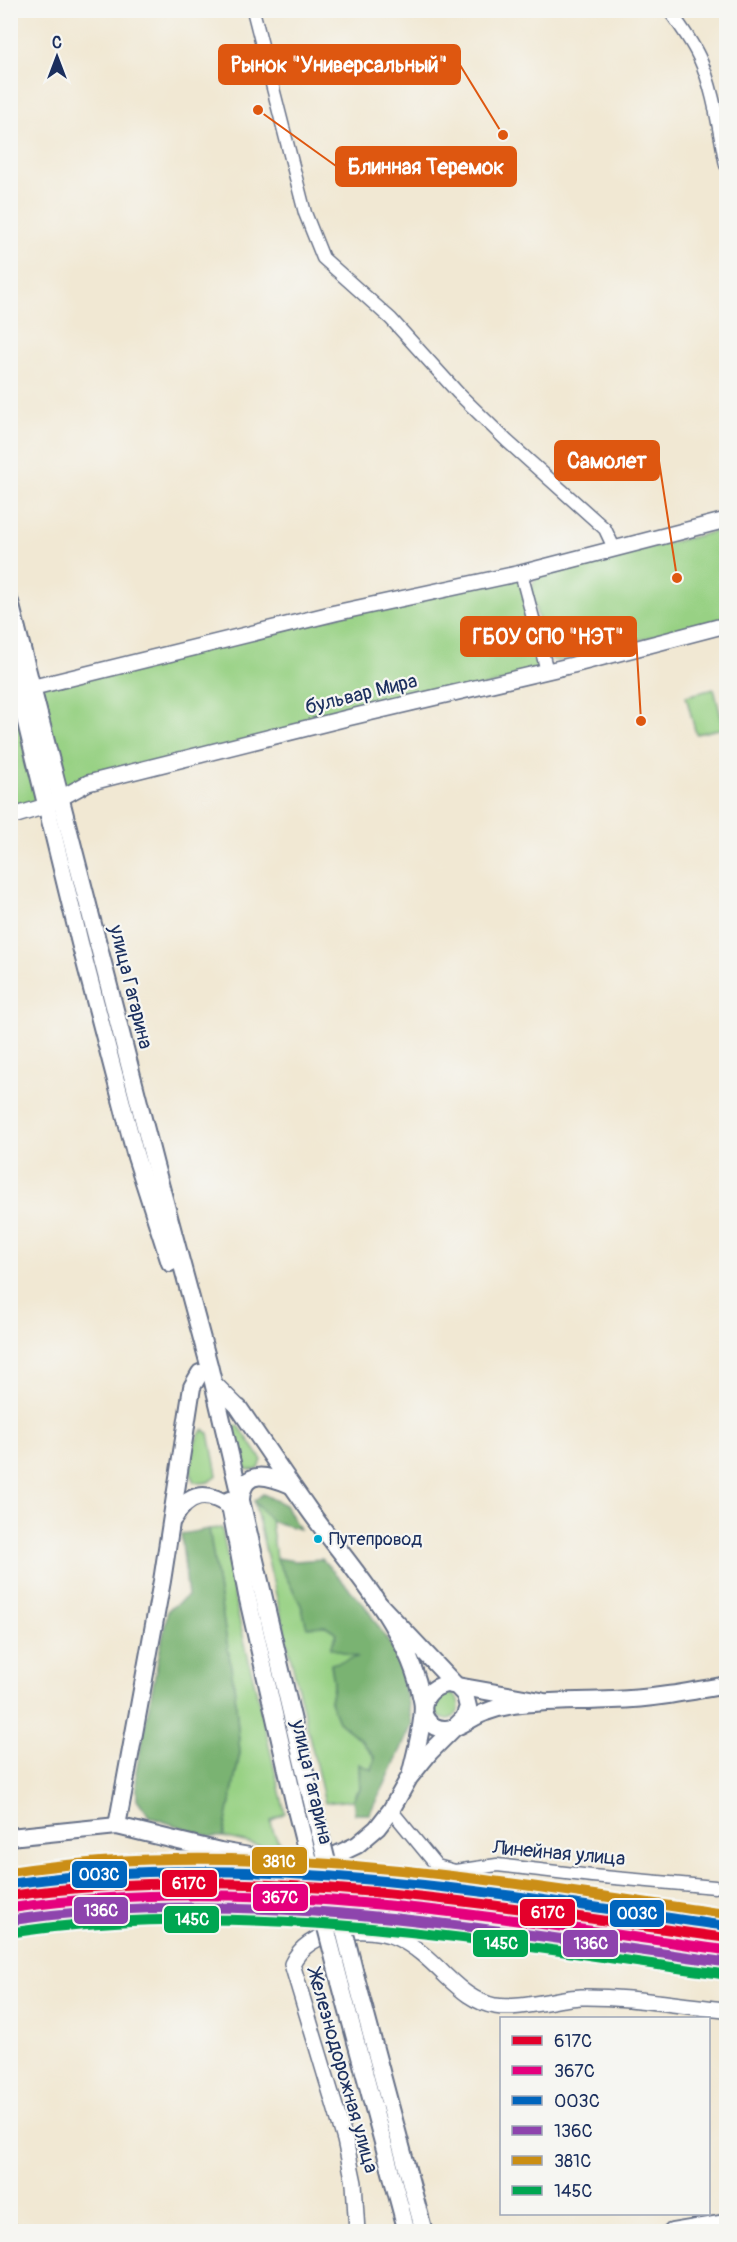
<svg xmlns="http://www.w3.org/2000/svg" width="737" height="2242" viewBox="0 0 737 2242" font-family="Pangolin,sans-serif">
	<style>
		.green { fill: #98d184; stroke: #5a8071; stroke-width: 1.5 }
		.forest { fill: #7ab372; stroke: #4a7168; stroke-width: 1.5 }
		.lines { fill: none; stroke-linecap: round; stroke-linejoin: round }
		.minor-casing { stroke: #667087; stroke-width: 15 }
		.tertiary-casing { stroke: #667087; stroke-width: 18 }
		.secondary-casing { stroke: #667087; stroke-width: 20 }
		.minor { stroke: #fff; stroke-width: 12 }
		.tertiary { stroke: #fff; stroke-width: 15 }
		.secondary { stroke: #fff; stroke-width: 16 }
		.secondary-bridge-casing { stroke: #667087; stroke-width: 20; stroke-linecap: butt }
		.secondary-bridge { stroke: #fff; stroke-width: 16 }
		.rail-1-casing { stroke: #f6f6f2; stroke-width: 15 }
		.rail-2-casing { stroke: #f6f6f2; stroke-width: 15 }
		.rail-3-casing { stroke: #f6f6f2; stroke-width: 15 }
		.rail-4-casing { stroke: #f6f6f2; stroke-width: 15 }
		.rail-5-casing { stroke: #f6f6f2; stroke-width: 15 }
		.rail-6-casing { stroke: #f6f6f2; stroke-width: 15 }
		.rail-1 { stroke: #e4002b; stroke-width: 10 }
		.rail-2 { stroke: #e5007d; stroke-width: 10 }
		.rail-3 { stroke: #0065bd; stroke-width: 10 }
		.rail-4 { stroke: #8e44ad; stroke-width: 10 }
		.rail-5 { stroke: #cb8e13; stroke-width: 10 }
		.rail-6 { stroke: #00a651; stroke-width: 10 }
		.bus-dot { fill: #00a9ce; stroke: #f6f6f2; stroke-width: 2 }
		.labels { text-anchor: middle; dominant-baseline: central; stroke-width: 4.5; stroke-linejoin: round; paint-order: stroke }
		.bus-label { font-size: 18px; fill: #1b2f5e; stroke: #f6f6f2; text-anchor: start }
		.street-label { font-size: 20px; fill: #1b2f5e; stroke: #f6f6f2 }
		.leader { fill: none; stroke: #de5710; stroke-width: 2 }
		.callout-dot { fill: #de5710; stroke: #f6f6f2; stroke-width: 2 }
		.callout { fill: #de5710; stroke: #de5710; stroke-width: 2 }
		.callout-label { font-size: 21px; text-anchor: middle; font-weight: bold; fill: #fff }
		.line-badge { stroke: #f6f6f2; stroke-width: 2 }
		.badge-label { font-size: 16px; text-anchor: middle; font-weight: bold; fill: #fff }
	</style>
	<rect width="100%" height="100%" fill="#f6f6f2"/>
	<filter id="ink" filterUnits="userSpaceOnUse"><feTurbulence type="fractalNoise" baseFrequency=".0167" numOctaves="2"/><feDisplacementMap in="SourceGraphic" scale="12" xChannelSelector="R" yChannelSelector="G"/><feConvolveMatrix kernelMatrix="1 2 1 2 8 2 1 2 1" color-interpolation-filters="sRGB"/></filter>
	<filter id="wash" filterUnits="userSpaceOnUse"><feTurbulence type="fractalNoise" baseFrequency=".008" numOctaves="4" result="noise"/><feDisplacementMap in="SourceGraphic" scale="24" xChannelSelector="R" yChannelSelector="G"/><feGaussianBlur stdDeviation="1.35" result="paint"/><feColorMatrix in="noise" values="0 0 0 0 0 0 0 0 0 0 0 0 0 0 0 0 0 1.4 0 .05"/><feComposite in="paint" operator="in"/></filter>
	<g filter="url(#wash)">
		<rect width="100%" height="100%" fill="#f1e8d3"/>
		<g class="green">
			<path d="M726 529V618L558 661 551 659 547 653 531 591 534 581 540 574Z"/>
			<path d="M521 573 547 671 88 783 11 817 10 693Z"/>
			<path d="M714 689 724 728 696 734 686 696Z"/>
			<path d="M233 1425 239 1426 262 1460 259 1469C233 1476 234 1445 230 1427Z"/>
			<path d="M203 1430 209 1433 217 1475C212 1483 203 1484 194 1482 187 1471 193 1438 203 1430Z"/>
			<path d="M254 1501 271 1521 276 1558 301 1605 307 1626H326L337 1633 358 1658 331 1665 334 1682 330 1701 338 1721 361 1740 375 1758 373 1770 359 1765 360 1790 356 1792 353 1800 325 1803Z"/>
			<path d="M222 1528 237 1610 285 1813 271 1821C273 1833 276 1843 289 1847V1849L257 1845 223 1837 240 1753 235 1693 209 1529Z"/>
			<circle cx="446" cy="1706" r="13"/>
		</g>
		<g class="forest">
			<path d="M263 1494 285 1505 299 1529 271 1521 254 1501Z"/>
			<path d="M209 1529 235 1693 240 1753 223 1837H211L150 1817 137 1799 136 1771 168 1610 188 1596 181 1534Z"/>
			<path d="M276 1558 296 1561 322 1559 365 1606 399 1658 412 1725 384 1786 369 1814H355L353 1800 357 1792 360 1790 359 1764 372 1770 375 1758 361 1740 338 1721 330 1701 334 1682 331 1664 357 1657 331 1648 337 1633 326 1626 307 1627 301 1605Z"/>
		</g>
	</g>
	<g filter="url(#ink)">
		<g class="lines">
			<g class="minor-casing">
				<g id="minor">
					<path d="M253 10 305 213 323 258 391 319 458 393 507 441 605 529 614 548"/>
					<path d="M669 10C680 25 691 40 699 57 714 89 719 131 726 165"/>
					<path d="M521 573 547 671"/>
					<path d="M391 1810 437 1866 455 1871 497 1865 592 1876 715 1887"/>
					<path d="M10 2227 13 2232"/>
				</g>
			</g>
			<g class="tertiary-casing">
				<g id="tertiary">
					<path d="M22 690 335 613 521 573 726 520"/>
					<path d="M10 817 46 806 88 783 347 718 573 665 726 625"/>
					<path d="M213 1382 239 1408"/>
					<path d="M357 2232 354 2183 345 2140 292 1964C301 1945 317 1936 338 1933 389 1924 412 1942 446 1976 461 1990 474 2002 495 2006 519 2010 557 1998 581 1997 626 1996 681 2006 726 2010"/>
				</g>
			</g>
			<g class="secondary-casing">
				<g id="secondary">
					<path d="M10 602 155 1165 209 1365 313 1806"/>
					<path d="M10 657 80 943 136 1157 170 1263"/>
					<path d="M239 1408C262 1442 285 1476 309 1510 351 1569 408 1626 422 1700 426 1716 415 1755 411 1772"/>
					<path d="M241 1499C244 1467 269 1476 291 1485"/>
					<path d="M229 1500 247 1595 296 1810"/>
					<path d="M174 1518C189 1492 207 1490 231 1507"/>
					<path d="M541 1701 446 1684C415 1691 417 1727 444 1729 458 1730 473 1716 486 1712 493 1709 501 1707 508 1706 543 1700 578 1702 613 1700 651 1699 689 1692 726 1685"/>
					<path d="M117 1826 162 1581 192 1387 200 1373"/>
					<path d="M10 1837 117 1826 220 1851 255 1857 287 1860 336 1855 357 1845 377 1828 391 1810 409 1778 430 1752 464 1718 468 1707 465 1695 380 1605"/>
					<path d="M356 1978 424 2232"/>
					<path d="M340 1982 407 2232"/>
					<path d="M672 2232 726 2223"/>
				</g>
			</g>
			<use href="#minor" class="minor"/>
			<use href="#tertiary" class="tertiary"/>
			<use href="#secondary" class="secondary"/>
			<g class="secondary-bridge-casing">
				<g id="secondary-bridge">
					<path d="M313 1806 356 1978"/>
					<path d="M296 1810 340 1982"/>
				</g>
			</g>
			<use href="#secondary-bridge" class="secondary-bridge"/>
			<g class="rail-1-casing">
				<path id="rail-1" d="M10 1896C248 1861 491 1905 726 1938"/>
			</g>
			<g class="rail-2-casing">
				<path id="rail-2" d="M12 1908C248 1873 490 1917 724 1950"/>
			</g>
			<g class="rail-3-casing">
				<path id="rail-3" d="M10 1884C248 1849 491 1893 726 1926"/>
			</g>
			<g class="rail-4-casing">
				<path id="rail-4" d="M13 1920C249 1885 489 1930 723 1962"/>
			</g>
			<g class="rail-5-casing">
				<path id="rail-5" d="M10 1872C248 1836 491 1881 726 1914"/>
			</g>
			<g class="rail-6-casing">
				<path id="rail-6" d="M15 1932C249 1897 489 1942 721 1974"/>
			</g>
			<use href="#rail-1" class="rail-1"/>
			<use href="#rail-2" class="rail-2"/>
			<use href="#rail-3" class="rail-3"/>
			<use href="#rail-4" class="rail-4"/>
			<use href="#rail-5" class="rail-5"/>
			<use href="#rail-6" class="rail-6"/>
		</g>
	</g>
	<circle class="bus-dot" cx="318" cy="1539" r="5"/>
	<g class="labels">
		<g class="bus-label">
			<text x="329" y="1539">Путепровод</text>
		</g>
		<g class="street-label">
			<text transform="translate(361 694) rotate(-14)">бульвар Мира</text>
			<text transform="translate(131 987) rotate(76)">улица Гагарина</text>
			<text transform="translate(312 1782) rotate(77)">улица Гагарина</text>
			<text transform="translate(559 1853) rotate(5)">Линейная улица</text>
			<text transform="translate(343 2071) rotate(74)">Железнодорожная улица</text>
		</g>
	</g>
	<path class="leader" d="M503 135L460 65M258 110L336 166M677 578L659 461M641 721L636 636"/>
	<g class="callout-dot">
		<circle cx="503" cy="135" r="6"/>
		<circle cx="258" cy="110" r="6"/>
		<circle cx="677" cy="578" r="6"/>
		<circle cx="641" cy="721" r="6"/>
	</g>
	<g class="callout">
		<rect x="219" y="45" width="241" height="39" rx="6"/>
		<rect x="336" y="147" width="180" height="39" rx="6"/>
		<rect x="555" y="441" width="104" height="39" rx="6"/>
		<rect x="461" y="617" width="175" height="39" rx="6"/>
	</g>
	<g class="callout-label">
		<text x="339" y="72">Рынок "Универсальный"</text>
		<text x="426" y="174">Блинная Теремок</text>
		<text x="607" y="468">Самолет</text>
		<text x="548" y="644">ГБОУ СПО "НЭТ"</text>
	</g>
	<g class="line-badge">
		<rect x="251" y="1846" width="57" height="29" rx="6" fill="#cb8e13"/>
		<rect x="71" y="1860" width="57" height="29" rx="6" fill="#0065bd"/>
		<rect x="161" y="1869" width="57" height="29" rx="6" fill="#e4002b"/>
		<rect x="252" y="1883" width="57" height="29" rx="6" fill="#e5007d"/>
		<rect x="73" y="1896" width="56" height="29" rx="6" fill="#8e44ad"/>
		<rect x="519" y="1898" width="57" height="29" rx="6" fill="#e4002b"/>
		<rect x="609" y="1899" width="56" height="29" rx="6" fill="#0065bd"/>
		<rect x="163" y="1905" width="57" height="29" rx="6" fill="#00a651"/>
		<rect x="472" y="1929" width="57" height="29" rx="6" fill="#00a651"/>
		<rect x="562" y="1929" width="57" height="29" rx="6" fill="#8e44ad"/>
	</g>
	<g class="badge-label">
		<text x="279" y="1867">381С</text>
		<text x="99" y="1880">003С</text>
		<text x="189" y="1889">617C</text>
		<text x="280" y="1903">367С</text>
		<text x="101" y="1916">136С</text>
		<text x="548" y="1918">617C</text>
		<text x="637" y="1919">003С</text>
		<text x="192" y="1925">145С</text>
		<text x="501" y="1949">145С</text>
		<text x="591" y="1949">136С</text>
	</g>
	<rect width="737" height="2242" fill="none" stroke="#f6f6f2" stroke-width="36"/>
	<rect x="500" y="2017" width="210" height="198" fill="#f6f6f2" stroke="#9ea6b7" stroke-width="1.5"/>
	<rect x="512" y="2036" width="30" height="9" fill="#e4002b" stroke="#9ea6b7" stroke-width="1.5"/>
	<text x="554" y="2047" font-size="18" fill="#1b2f5e">617C</text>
	<rect x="512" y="2066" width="30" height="9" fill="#e5007d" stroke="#9ea6b7" stroke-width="1.5"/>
	<text x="554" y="2077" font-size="18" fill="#1b2f5e">367С</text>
	<rect x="512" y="2096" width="30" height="9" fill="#0065bd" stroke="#9ea6b7" stroke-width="1.5"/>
	<text x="554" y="2107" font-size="18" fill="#1b2f5e">003С</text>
	<rect x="512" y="2126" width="30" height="9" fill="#8e44ad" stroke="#9ea6b7" stroke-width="1.5"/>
	<text x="554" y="2137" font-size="18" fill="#1b2f5e">136С</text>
	<rect x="512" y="2156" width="30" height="9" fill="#cb8e13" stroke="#9ea6b7" stroke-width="1.5"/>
	<text x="554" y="2167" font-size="18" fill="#1b2f5e">381С</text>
	<rect x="512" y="2186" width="30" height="9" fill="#00a651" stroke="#9ea6b7" stroke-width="1.5"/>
	<text x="554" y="2197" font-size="18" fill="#1b2f5e">145С</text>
	<g transform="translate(57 57)" stroke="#f6f6f2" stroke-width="4.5" paint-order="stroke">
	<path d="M0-4.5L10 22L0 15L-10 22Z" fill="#1b2f5e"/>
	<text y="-9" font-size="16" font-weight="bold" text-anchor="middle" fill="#1b2f5e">С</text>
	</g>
</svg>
